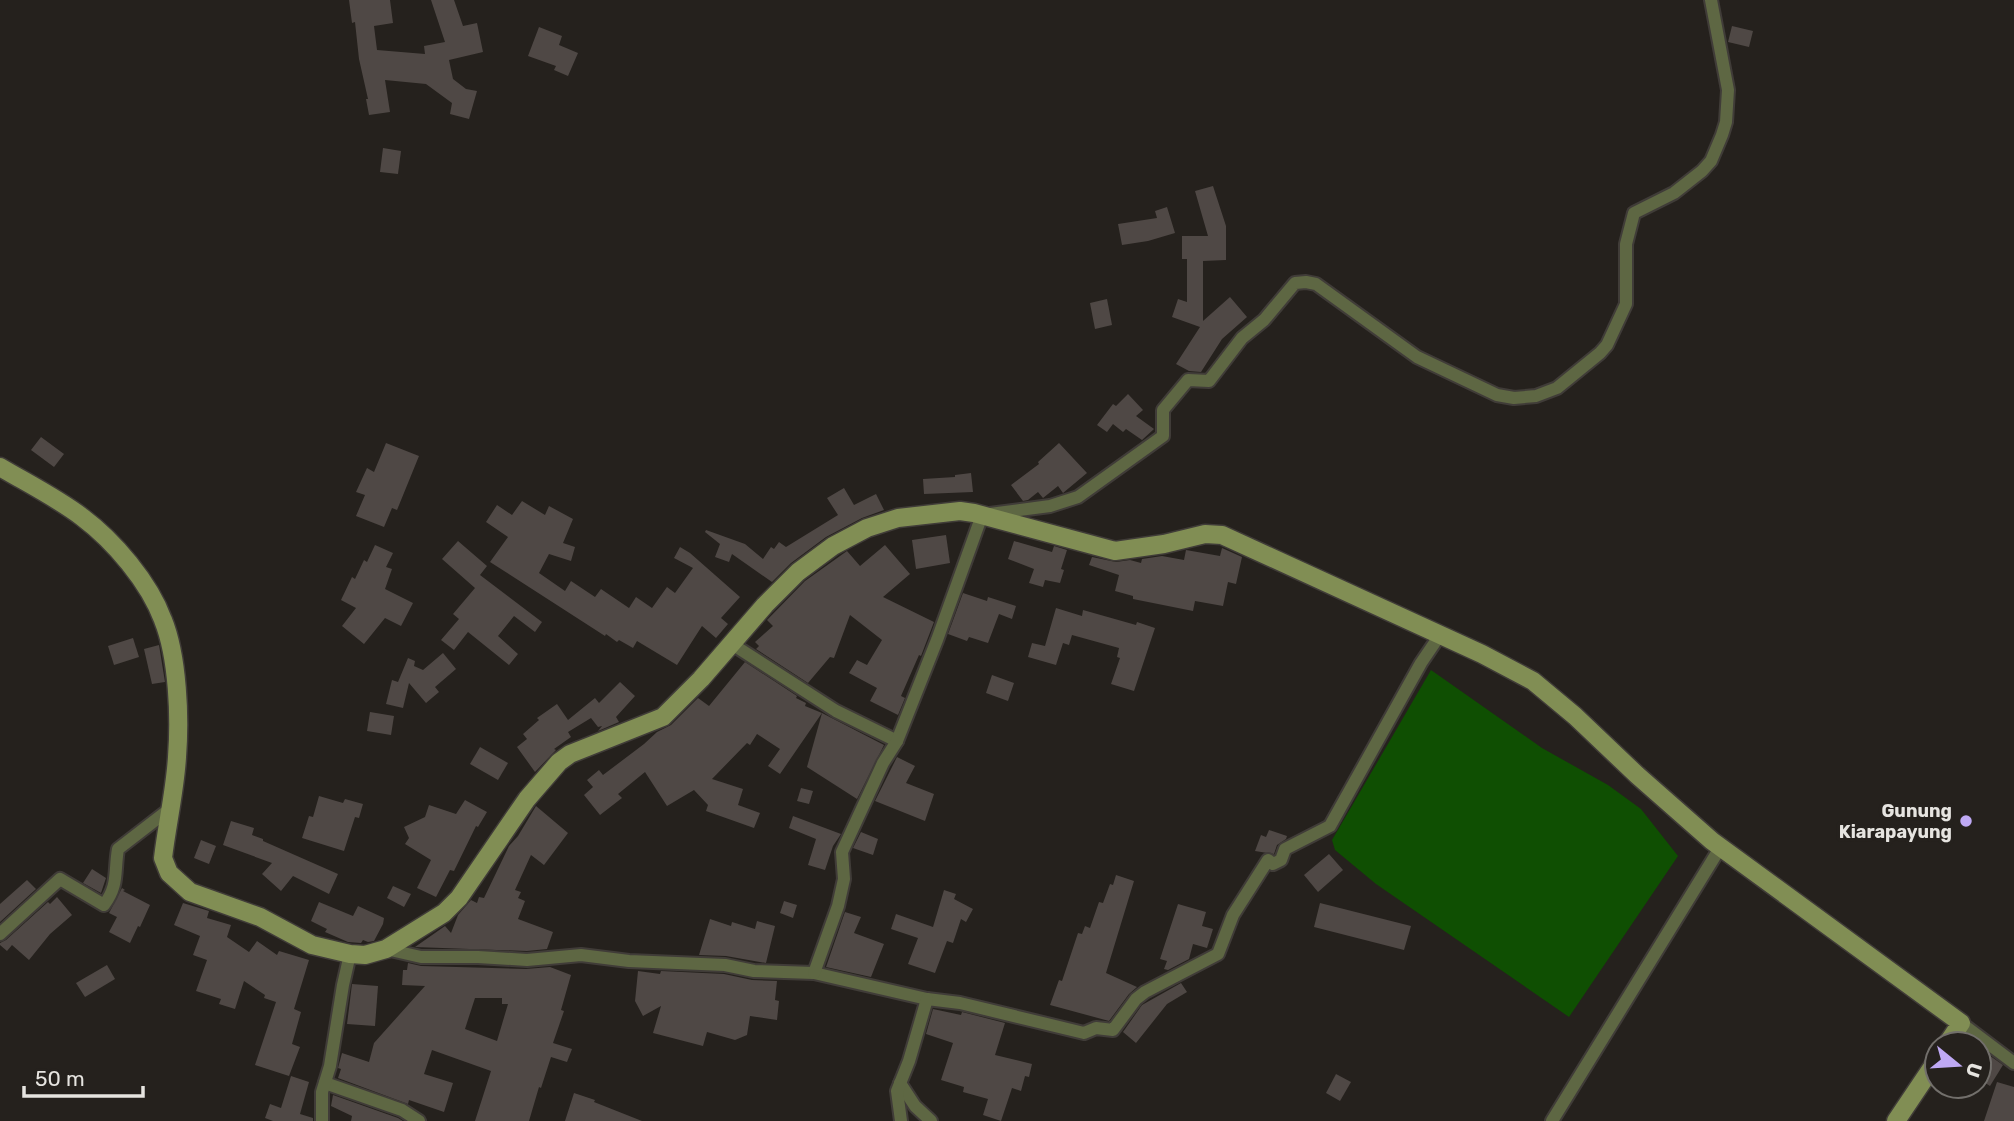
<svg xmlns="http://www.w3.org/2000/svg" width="2014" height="1121" viewBox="0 0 2014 1121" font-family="Rubik,sans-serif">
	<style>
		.green { fill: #0f4f02 }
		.building { fill: #4f4845; fill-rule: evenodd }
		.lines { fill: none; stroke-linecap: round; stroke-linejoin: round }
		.street-casing { stroke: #403c38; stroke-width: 16 }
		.secondary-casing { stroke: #403c38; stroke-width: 21 }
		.street { stroke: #5e6743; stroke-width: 12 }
		.secondary { stroke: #818e54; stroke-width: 18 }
		.poi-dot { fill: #bfa9f4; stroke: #25211d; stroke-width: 2.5 }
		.labels { text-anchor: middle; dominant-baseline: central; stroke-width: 7; stroke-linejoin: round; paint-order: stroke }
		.poi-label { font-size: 18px; font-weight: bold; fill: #e6e4e0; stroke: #25211d; text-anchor: end }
	</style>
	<rect width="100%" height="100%" fill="#25211d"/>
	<path class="green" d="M1431 670 1542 748 1608 785 1641 809 1678 856 1569 1017 1376 884 1335 850 1332 840Z"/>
	<g class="building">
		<path d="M349 0H390L393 23 374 26 377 50 425 54 424 46 445 42 431 0H454L463 26 477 23 483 52 449 60 453 79 466 89 477 91 469 119 450 114 452 103 426 84 385 80 390 112 369 115 366 99H368L359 59 355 22 352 23Z"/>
		<path d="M1732 26 1753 31 1749 47 1728 42Z"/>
		<path d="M539 27 562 36 559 45 578 53 568 76 554 70 556 66 528 56Z"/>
		<path d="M383 148 401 151 398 174 380 172Z"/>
		<path d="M1213 186 1226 226V260L1203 261V321L1230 297 1247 317 1222 339 1201 372 1189 371 1176 364 1200 327 1172 317 1178 299 1187 302V259H1182V236H1208L1195 191Z"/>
		<path d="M1167 207 1175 233 1148 241 1122 245 1118 224 1157 218 1155 211Z"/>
		<path d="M1107 299 1112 325 1095 329 1090 303Z"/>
		<path d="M1128 394 1143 410 1136 416 1154 429 1142 440 1126 429 1123 432 1113 424 1107 432 1097 425 1113 404 1116 406Z"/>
		<path d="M41 437 64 454 54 467 31 450Z"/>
		<path d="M386 443 419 456 397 510 392 508 384 527 356 516 365 495 356 492 367 468 374 472Z"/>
		<path d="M1059 443 1087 473 1063 493 1058 486 1043 498 1038 492 1028 500 1023 501 1011 485 1039 464 1038 462Z"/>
		<path d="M971 473 973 492 924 494 923 479 955 477V475Z"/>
		<path d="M844 488 854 505 876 494 884 510 862 518 826 537 791 563 772 582 732 554 729 562 715 557 720 544 705 532 706 530 745 544 763 559 771 547 774 549 779 542 786 547 838 515 827 498Z"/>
		<path d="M522 501 545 515 549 506 573 519 563 543 575 547 571 561 549 554 539 573 565 591 571 581 595 597 601 589 629 608 636 597 652 608 667 587 675 593 693 568 674 558 680 547 690 553 740 597 721 618 728 624 716 638 702 626 677 665 637 641 633 648 619 640 617 642 606 634 605 636 490 562 508 537 486 522 497 505 512 515Z"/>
		<path d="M946 535 950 563 916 569 912 540Z"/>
		<path d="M458 541 487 566 480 575 542 622 535 632 514 616 498 636 518 654 509 665 468 632 454 650 441 640 459 619 453 614 475 588 442 559Z"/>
		<path d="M1014 541 1052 552 1054 546 1067 550 1061 569 1064 570 1060 583 1045 580 1043 587 1029 583 1034 569 1008 559Z"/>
		<path d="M375 545 393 553 386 567 392 569 385 589 413 603 401 626 385 618 364 644 342 626 356 608 341 600 352 577 355 579 364 560 367 562Z"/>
		<path d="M885 545 910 574 883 597 934 622 921 656 919 655 901 696 905 698 898 715 870 701 877 688 849 673 857 660 867 665 882 640 850 615 834 658 830 657 808 683 756 649 759 646 755 642 773 626 767 620 805 581 847 551 860 566Z"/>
		<path d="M1222 548 1242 557 1236 584 1228 582 1223 606 1195 601 1193 611 1133 599V596L1115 591 1119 575 1089 565 1092 557 1116 562 1130 560 1141 563 1142 559 1162 556 1184 560 1186 550 1220 556Z"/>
		<path d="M963 593 987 601 988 597 1016 606 1012 619 999 614 988 643 969 637 967 641 948 634Z"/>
		<path d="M1056 608 1082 616 1083 610 1136 625 1137 622 1155 628 1134 691 1111 684 1120 658 1117 657 1119 648 1072 635 1069 645 1063 643 1056 665 1028 657 1032 643 1045 646Z"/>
		<path d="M133 638 139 657 114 665 108 646Z"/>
		<path d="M159 645 165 682 152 684 144 649Z"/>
		<path d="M443 653 456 669 435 687 439 692 426 703 409 683 403 708 386 704 392 680 398 682 408 658 415 661 414 666 423 670Z"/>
		<path d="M745 662 797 696 796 698 806 703 805 706 822 713 780 774 768 766 780 749 757 734 750 745 747 743 712 779 743 789 738 805 760 813 754 828 706 811 708 805 694 790 667 806 645 772 618 794 622 798 600 815 584 795 593 787 587 780 599 770 603 775 644 744 657 732 671 725 698 698 709 706Z"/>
		<path d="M992 675 1014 683 1008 701 986 693Z"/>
		<path d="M620 682 635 696 616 717 619 722 598 731 602 726 598 727 591 718 568 732 571 737 554 749 556 750 535 772 517 747 527 739 523 734 539 720 537 718 557 704 568 720 595 698 599 703Z"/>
		<path d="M370 712 394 716 391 735 367 731Z"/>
		<path d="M822 713 884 745 857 799 807 767Z"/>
		<path d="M480 747 508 763 498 780 470 764Z"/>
		<path d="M897 757 915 766 906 783 934 794 925 821 875 801Z"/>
		<path d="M801 788 813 791 809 804 797 801Z"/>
		<path d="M319 796 343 803 345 799 363 804 359 818 355 817 344 851 302 838 309 816 313 817Z"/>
		<path d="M465 800 487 812 478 827 476 826 454 871 450 870 436 897 417 888 431 860 405 844 409 838 404 827 425 817 429 805 456 814Z"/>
		<path d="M536 806 568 833 544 865 531 855 515 890 521 892 518 898 525 901 518 919 553 932 547 949 527 951 415 947 445 926 451 933 458 915 471 900 477 903 479 897 484 898 509 846 518 836Z"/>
		<path d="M793 816 841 834 833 846 825 870 808 865 816 839 789 828Z"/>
		<path d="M231 821 254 828 252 835 263 839V841L338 874 329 894 293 876 281 891 262 874 272 863 223 845Z"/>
		<path d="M1269 830 1287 836 1286 839 1277 845 1274 854 1255 851 1261 835 1266 837Z"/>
		<path d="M861 832 878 839 873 855 853 848Z"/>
		<path d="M201 840 216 846 209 864 194 858Z"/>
		<path d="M1329 854 1343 870 1318 892 1304 875Z"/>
		<path d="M92 869 106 878 101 893 83 883Z"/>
		<path d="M1116 875 1134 881 1106 973 1137 987 1129 994 1109 1021 1050 1005 1059 980 1062 981 1078 933 1082 934 1085 926 1090 928 1099 902 1103 903 1110 884 1113 885Z"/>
		<path d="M27 880 36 889 0 922V904Z"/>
		<path d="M393 886 411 894 404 907 387 898Z"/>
		<path d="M122 888 125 890 123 891 150 905 140 927 138 926 130 943 109 932 117 917 109 913Z"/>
		<path d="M944 890 956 894 954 899 973 909 966 922 961 919 953 943 947 941 935 973 908 964 918 938 891 929 896 914 933 927Z"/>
		<path d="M57 897 72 915 50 934 29 960 12 945 7 951 0 945V943L6 940 48 902 50 904Z"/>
		<path d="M784 901 797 905 793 918 780 913Z"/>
		<path d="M319 902 353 916 358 906 384 918 383 924 374 941 368 942 363 940 361 943 348 942 325 932 327 929 311 921Z"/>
		<path d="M183 903 209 911 207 918 231 925 227 937 249 952 257 941 277 955 279 951 309 960 294 1009 301 1012 292 1044 300 1047 289 1076 255 1065 276 1002 264 998 265 995 244 981 235 1009 219 1004 221 999 196 991 207 960 193 955 200 936 174 925Z"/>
		<path d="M1320 903 1411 926 1404 950 1314 927Z"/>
		<path d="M1178 904 1206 912 1202 926 1213 929 1207 948 1193 944 1189 959 1168 970 1164 969 1167 961 1160 959Z"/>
		<path d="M845 912 861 917 854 933 884 944 871 977 826 967Z"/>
		<path d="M710 919 731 926 732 922 755 929 757 921 775 926 766 963 726 956 699 955Z"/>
		<path d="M408 963 421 966 526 969 550 967 571 975 561 1010 564 1011 553 1043 572 1049 567 1062 551 1057 541 1088 539 1087 529 1121H475L491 1071 432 1050 424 1074 453 1083 444 1112 409 1100 408 1104 338 1078 341 1069 338 1068 342 1053 369 1062 374 1043 425 986 402 985 403 970H407ZM475 998H502V1004H508L497 1041 465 1029Z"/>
		<path d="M107 965 115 979 85 997 76 983Z"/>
		<path d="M638 971 660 974 661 971 724 974 752 980 777 981 775 1000 779 1001 777 1020 750 1016 747 1035 735 1040 707 1032 703 1046 653 1033 661 1006 643 1016 635 1001Z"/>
		<path d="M1181 983 1187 992 1167 1004 1136 1043 1123 1032 1142 1005Z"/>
		<path d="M352 984 378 986 375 1026 347 1024Z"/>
		<path d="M933 1009 961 1015 962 1012 1005 1023 995 1055 1032 1064 1029 1077 1025 1076 1021 1091 1012 1088 1001 1121 983 1115 988 1099 963 1092 964 1087 941 1080 953 1043 926 1034Z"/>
		<path d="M1986 1053 2003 1065 1990 1086 1979 1079V1065Z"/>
		<path d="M1336 1074 1351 1082 1340 1101 1326 1093Z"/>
		<path d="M291 1076 309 1082 300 1114 313 1118V1121H273L265 1118 270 1104 281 1108Z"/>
		<path d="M1997 1082 2014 1087V1121H1984Z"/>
		<path d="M574 1093 595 1100 594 1102 642 1121H565Z"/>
		<path d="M333 1095 398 1118 403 1121H351L352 1116 331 1106Z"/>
	</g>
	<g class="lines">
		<g class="street-casing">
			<g id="street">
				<path d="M732 644 836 711 897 741"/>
				<path d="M0 934 60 879 104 905C119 885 114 872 118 849L171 808"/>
				<path d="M386 949 421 957H478L527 960 581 955 629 961 725 965 754 971 814 973 927 999 960 1003 1084 1033 1096 1028 1113 1030 1136 999 1145 992 1218 954 1233 915 1268 860 1273 864 1281 860 1285 849 1330 826 1421 663 1440 635"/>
				<path d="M814 973 838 906 844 879 842 852 883 763 897 741 937 640 982 515 1050 506 1078 497 1163 436V410L1188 380 1209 381 1242 338 1264 320 1295 283 1306 282 1316 284 1417 357 1497 395 1514 398 1536 396 1557 388 1600 353 1607 345 1626 304V244L1634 213 1674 193 1702 171 1711 161 1722 135 1726 122 1728 90 1711 0"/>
				<path d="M1961 1023 2014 1063"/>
				<path d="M325 1083 402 1110 419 1121"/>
				<path d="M900 1083 915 1106 931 1121"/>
				<path d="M322 1121V1092L330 1066 343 985 350 954"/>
				<path d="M901 1121 897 1091 909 1061 927 999"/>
				<path d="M1552 1121 1720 848"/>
			</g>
		</g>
		<g class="secondary-casing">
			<g id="secondary">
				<path d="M0 467C27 483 57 498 82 517 114 541 149 582 163 620 178 657 180 718 177 757 175 791 167 824 163 858L169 873 190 892 260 917 312 945 350 954 365 955 386 949 444 913 459 898 527 799 559 762 570 754 663 717 701 679 765 605 798 572 833 546 867 528 898 518 960 511 974 513 1115 551 1164 544 1205 534 1222 535 1482 654 1533 681 1575 716 1637 775 1712 841 1961 1023 1947 1044"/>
				<path d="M1896 1121 1937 1060"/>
			</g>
		</g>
		<use href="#street" class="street"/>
		<use href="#secondary" class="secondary"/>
	</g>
	<circle class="poi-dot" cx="1966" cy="821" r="7"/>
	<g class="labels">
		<g class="poi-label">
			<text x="1952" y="811">Gunung<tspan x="1952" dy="21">Kiarapayung</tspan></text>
		</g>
	</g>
	<g transform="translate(1958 1065) rotate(108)"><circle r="33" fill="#25211d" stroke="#726f6b" stroke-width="2"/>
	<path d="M0-5L12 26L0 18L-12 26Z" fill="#bfa9f4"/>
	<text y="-10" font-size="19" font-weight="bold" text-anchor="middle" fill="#e6e4e0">U</text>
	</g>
	<path d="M24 1086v10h119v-10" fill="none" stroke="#e6e4e0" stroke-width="3.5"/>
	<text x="35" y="1086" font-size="21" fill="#e6e4e0" stroke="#25211d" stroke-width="5" paint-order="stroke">50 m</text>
</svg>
